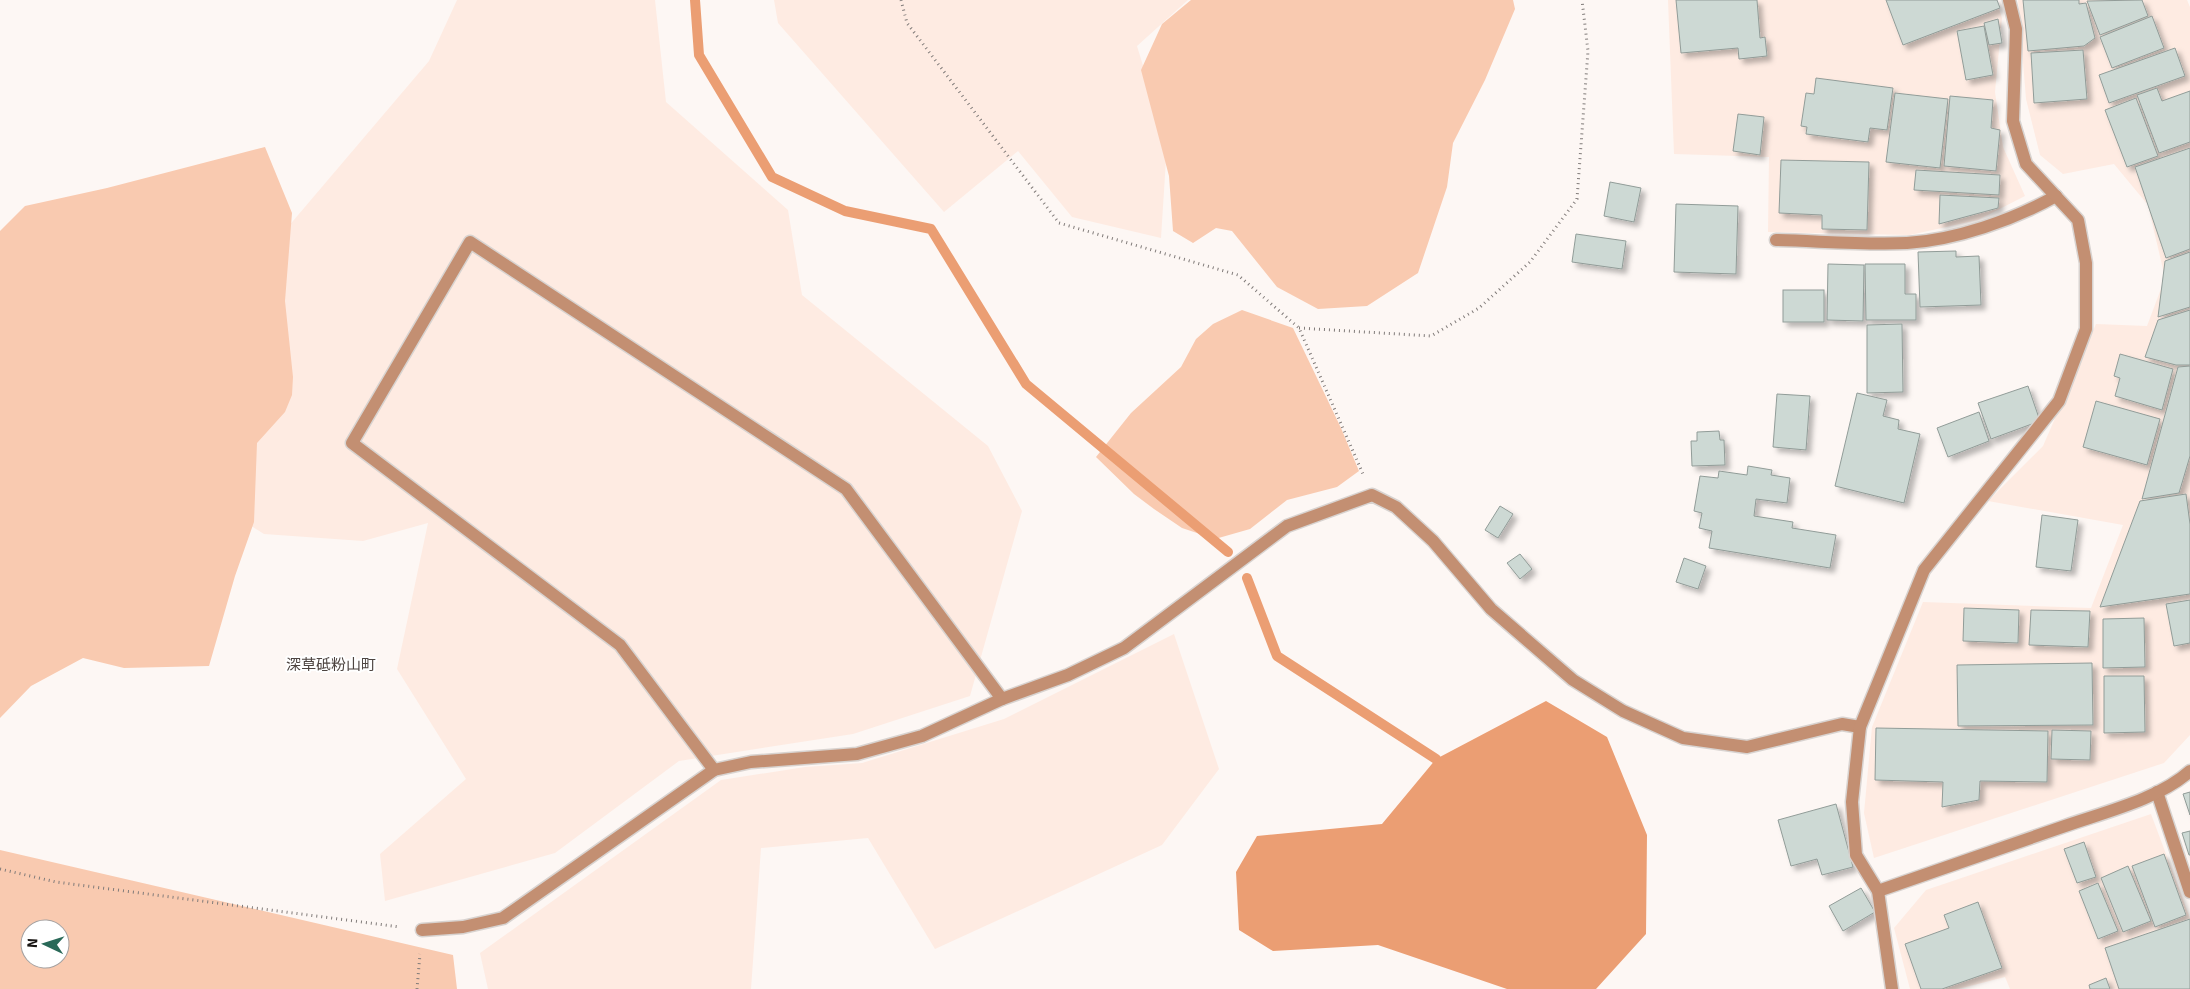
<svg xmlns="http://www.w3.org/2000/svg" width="2190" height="989" viewBox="0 0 2190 989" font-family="Signika,'Noto Sans JP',sans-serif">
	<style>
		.built { fill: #feebe2 }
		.green { fill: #f9cab0; fill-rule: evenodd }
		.water { fill: #eb9e73 }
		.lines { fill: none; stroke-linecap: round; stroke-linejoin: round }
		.stream { stroke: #eb9e73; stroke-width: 10 }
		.building { fill: #cdd9d4; stroke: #919c98; filter: url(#shadow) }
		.minor-casing { stroke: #d8d3d0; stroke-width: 15 }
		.path { stroke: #807b79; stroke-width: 3; stroke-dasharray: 1 4; stroke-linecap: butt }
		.minor { stroke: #c38f72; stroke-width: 12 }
		.labels { text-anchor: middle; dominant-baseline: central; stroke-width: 4; stroke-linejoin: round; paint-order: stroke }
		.neighbourhood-label { font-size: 15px; fill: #4d4440; stroke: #fff }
	</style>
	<defs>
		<filter id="shadow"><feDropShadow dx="4.5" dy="4.5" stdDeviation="2.5" flood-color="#0004"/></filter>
	</defs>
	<rect width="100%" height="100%" fill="#fdf7f4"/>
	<g class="built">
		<path d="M457 0H655L666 102 788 210 802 295 988 446 1022 511 970 696 853 734 679 761 555 853 385 901 380 854 466 779 397 669 428 523 363 541 264 534 222 508 276 241 429 61Z"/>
		<path d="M774 0H1188L1137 46 1167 144 1161 238 1072 217 1018 151 944 212 778 23Z"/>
		<path d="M1668 0H1996L2002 18 1995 92 2003 147 2025 196 1978 220 1910 235 1768 232 1769 157 1674 154Z"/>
		<path d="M2018 0H2187L2190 7V735L2164 763 1874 858 1864 813 1872 727 1923 602 2091 608 2123 525 1988 501 2043 446 2096 324 2147 326 2165 278 2148 205 2114 164 2063 174 2040 155 2026 99Z"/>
		<path d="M1174 634 1219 769 1162 845 935 949 868 838 761 848 751 989H488L480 953 721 780 805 767 862 763 1004 719Z"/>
		<path d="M2151 814 2190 918V989H2010L2005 977 1958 989H1910L1894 928 1926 890Z"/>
	</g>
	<g class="green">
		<path d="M1191 0H1513L1515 9 1485 80 1453 143 1447 187 1418 273 1367 306 1318 309 1277 287 1232 231 1216 228 1193 243 1173 231 1169 176 1141 70 1162 24Z"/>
		<path d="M265 147 292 213 285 301 293 377 292 395 285 412 257 443 254 522 235 576 209 666 124 668 83 658 31 686 0 718V231L25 206 107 188Z"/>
		<path d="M1242 310 1293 328 1341 428 1359 471 1337 487 1287 500 1250 529 1215 539 1182 528 1154 509 1134 494 1096 457 1131 413 1181 367 1196 339 1213 324Z"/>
		<path d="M0 850 453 955 457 989H0ZM30 929H60V959H30Z"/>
	</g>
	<path class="water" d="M1546 701 1607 737 1647 835 1646 934 1596 989H1507L1378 945 1273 951 1239 930 1236 872 1257 836 1382 824 1436 759Z"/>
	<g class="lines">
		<g class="stream">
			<path d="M695 0 699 55 772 177 845 211 931 229 1026 384 1228 552"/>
			<path d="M1247 578 1277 656 1436 759"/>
		</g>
	</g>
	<g class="building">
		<path d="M1676 0H1757L1760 38 1765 37 1767 56 1739 59 1738 48 1681 53Z"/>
		<path d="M1886 0H1997L2000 8 1903 45Z"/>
		<path d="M2023 0H2079V4L2086 3 2095 38 2084 46 2028 51Z"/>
		<path d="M2142 0 2148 16 2100 35 2087 1Z"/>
		<path d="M2152 16 2164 48 2112 68 2100 37Z"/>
		<path d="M1998 19 2002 43 1989 45 1984 23Z"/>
		<path d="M1984 26 1993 75 1966 80 1957 31Z"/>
		<path d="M2175 48 2185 76 2109 103 2099 75Z"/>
		<path d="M2083 50 2087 99 2034 103 2031 53Z"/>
		<path d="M1816 78 1893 88 1887 130 1870 128 1868 142 1806 134 1807 127 1801 126 1806 93 1814 94Z"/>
		<path d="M2157 88 2162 101 2190 91V142L2159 153 2137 95Z"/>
		<path d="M1895 93 1948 99 1940 168 1886 162Z"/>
		<path d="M1950 96 1993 100 1991 128 2000 130 1996 171 1944 166Z"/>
		<path d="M2136 98 2158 156 2127 167 2105 110Z"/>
		<path d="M1738 114 1764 117 1760 155 1733 151Z"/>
		<path d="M2190 148V249L2166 258 2135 167Z"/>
		<path d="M1781 160 1869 162 1867 230 1822 229V215L1779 213Z"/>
		<path d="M1916 170 2000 175 1999 195 1914 190Z"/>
		<path d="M1610 182 1641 188 1634 222 1604 216Z"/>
		<path d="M1940 195 1999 198 1998 208 1939 224Z"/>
		<path d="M1676 204 1738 206 1736 274 1674 272Z"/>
		<path d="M1576 234 1626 241 1622 269 1572 262Z"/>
		<path d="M1956 251V257L1979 256 1981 305 1920 307 1918 252Z"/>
		<path d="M2190 252V307L2158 317 2165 261Z"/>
		<path d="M1828 264 1864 265 1863 321 1827 320Z"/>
		<path d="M1865 264H1905V294H1916V320H1866Z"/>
		<rect x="1783" y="290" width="41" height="32"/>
		<path d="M2190 310V365H2176L2145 357 2158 320Z"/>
		<path d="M1902 324 1903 392 1867 393V325Z"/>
		<path d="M2120 354 2173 369 2162 410 2115 396 2120 378 2114 376Z"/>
		<path d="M2190 366V456L2179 493 2142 499 2178 367Z"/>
		<path d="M2028 386 2040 421 1991 439 1978 403Z"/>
		<path d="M1857 393 1887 400 1883 416 1899 420 1898 429 1920 434 1904 503 1835 486Z"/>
		<path d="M1777 394 1810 396 1806 450 1773 447Z"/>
		<path d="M2096 401 2160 419 2147 465 2083 447Z"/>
		<path d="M1979 412 1989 441 1948 457 1937 428Z"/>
		<path d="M1719 431 1720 440H1724L1725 465 1692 466 1691 441H1697V432Z"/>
		<path d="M1748 466 1772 470 1771 475 1790 478 1787 503 1756 499 1754 516 1793 522 1792 528 1836 535 1830 568 1709 548 1712 531 1699 528 1702 513 1694 511 1700 476 1718 478 1719 471 1747 475Z"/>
		<path d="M2186 494 2190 524V594L2100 607 2140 501Z"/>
		<path d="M1500 506 1513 514 1498 538 1485 530Z"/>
		<path d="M2042 515 2078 520 2071 571 2036 567Z"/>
		<path d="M1520 554 1532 569 1520 579 1507 563Z"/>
		<path d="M1684 558 1706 566 1698 589 1676 582Z"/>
		<path d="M2190 600V643L2174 646 2166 604Z"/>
		<path d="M1964 608 2019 610 2018 643 1963 641Z"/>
		<path d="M2031 610 2090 611 2088 647 2029 645Z"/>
		<path d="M2144 618 2145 667 2103 668V619Z"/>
		<path d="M2092 663 2093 725 1958 726 1957 665Z"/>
		<path d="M2104 676H2144L2145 732 2104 733Z"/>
		<path d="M1876 728 2048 731 2047 782 1980 781 1979 800 1942 807 1943 782 1875 780Z"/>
		<path d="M2052 730 2091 731 2090 760 2051 759Z"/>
		<path d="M2190 792V815L2183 794Z"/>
		<path d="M1836 804 1853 867 1822 875 1817 859 1791 866 1778 820Z"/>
		<path d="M2190 831V855H2189L2182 833Z"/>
		<path d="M2084 842 2096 877 2077 883 2064 849Z"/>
		<path d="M2164 854 2186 915 2155 927 2132 866Z"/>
		<path d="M2128 866 2151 921 2123 932 2101 878Z"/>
		<path d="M2098 883 2118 931 2098 939 2079 891Z"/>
		<path d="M1861 888 1875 912 1843 931 1829 906Z"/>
		<path d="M1978 902 2002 968 1942 989H1921L1905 944 1949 928 1944 915Z"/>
		<path d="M2190 919V989H2119L2105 948Z"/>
		<path d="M2106 978 2110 989H2090L2089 985Z"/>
	</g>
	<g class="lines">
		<g class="minor-casing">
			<g id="minor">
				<path d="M1776 240C1819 241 1864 245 1907 243 1956 240 2013 220 2056 196"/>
				<path d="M714 770 620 645 352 443 470 242 846 489 1002 699"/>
				<path d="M2157 792 2190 892"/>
				<path d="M1878 891C1940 869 2003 848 2065 826 2105 812 2159 799 2190 771"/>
				<path d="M422 930 463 927 503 918 714 770 751 762 857 754 922 736 1002 699 1068 675 1124 648 1287 526 1372 495 1396 507 1433 541 1491 609 1573 680 1623 711 1683 738 1747 747 1842 724 1860 727"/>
				<path d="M1892 989 1878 891 1856 855 1852 802 1860 727 1924 570 2059 401 2086 329V263L2078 220 2026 164 2013 121 2016 29 2009 0"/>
			</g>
		</g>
		<g class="path">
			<path d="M901 0 907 23 1059 223 1238 275 1299 328 1363 474"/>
			<path d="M1299 328 1431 336 1479 308 1530 262 1577 199 1588 51 1582 0"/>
			<path d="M0 869 56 882 400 927"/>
			<path d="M417 989 420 954"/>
		</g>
		<use href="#minor" class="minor"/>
	</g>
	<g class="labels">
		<g class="neighbourhood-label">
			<text x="331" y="665">深草砥粉山町</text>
		</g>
	</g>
	<g transform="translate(45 944) rotate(274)"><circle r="24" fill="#ffffff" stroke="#a3a1a1"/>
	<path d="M0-4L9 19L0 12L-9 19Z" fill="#296958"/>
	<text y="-8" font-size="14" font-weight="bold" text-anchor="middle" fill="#181513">N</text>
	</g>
</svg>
